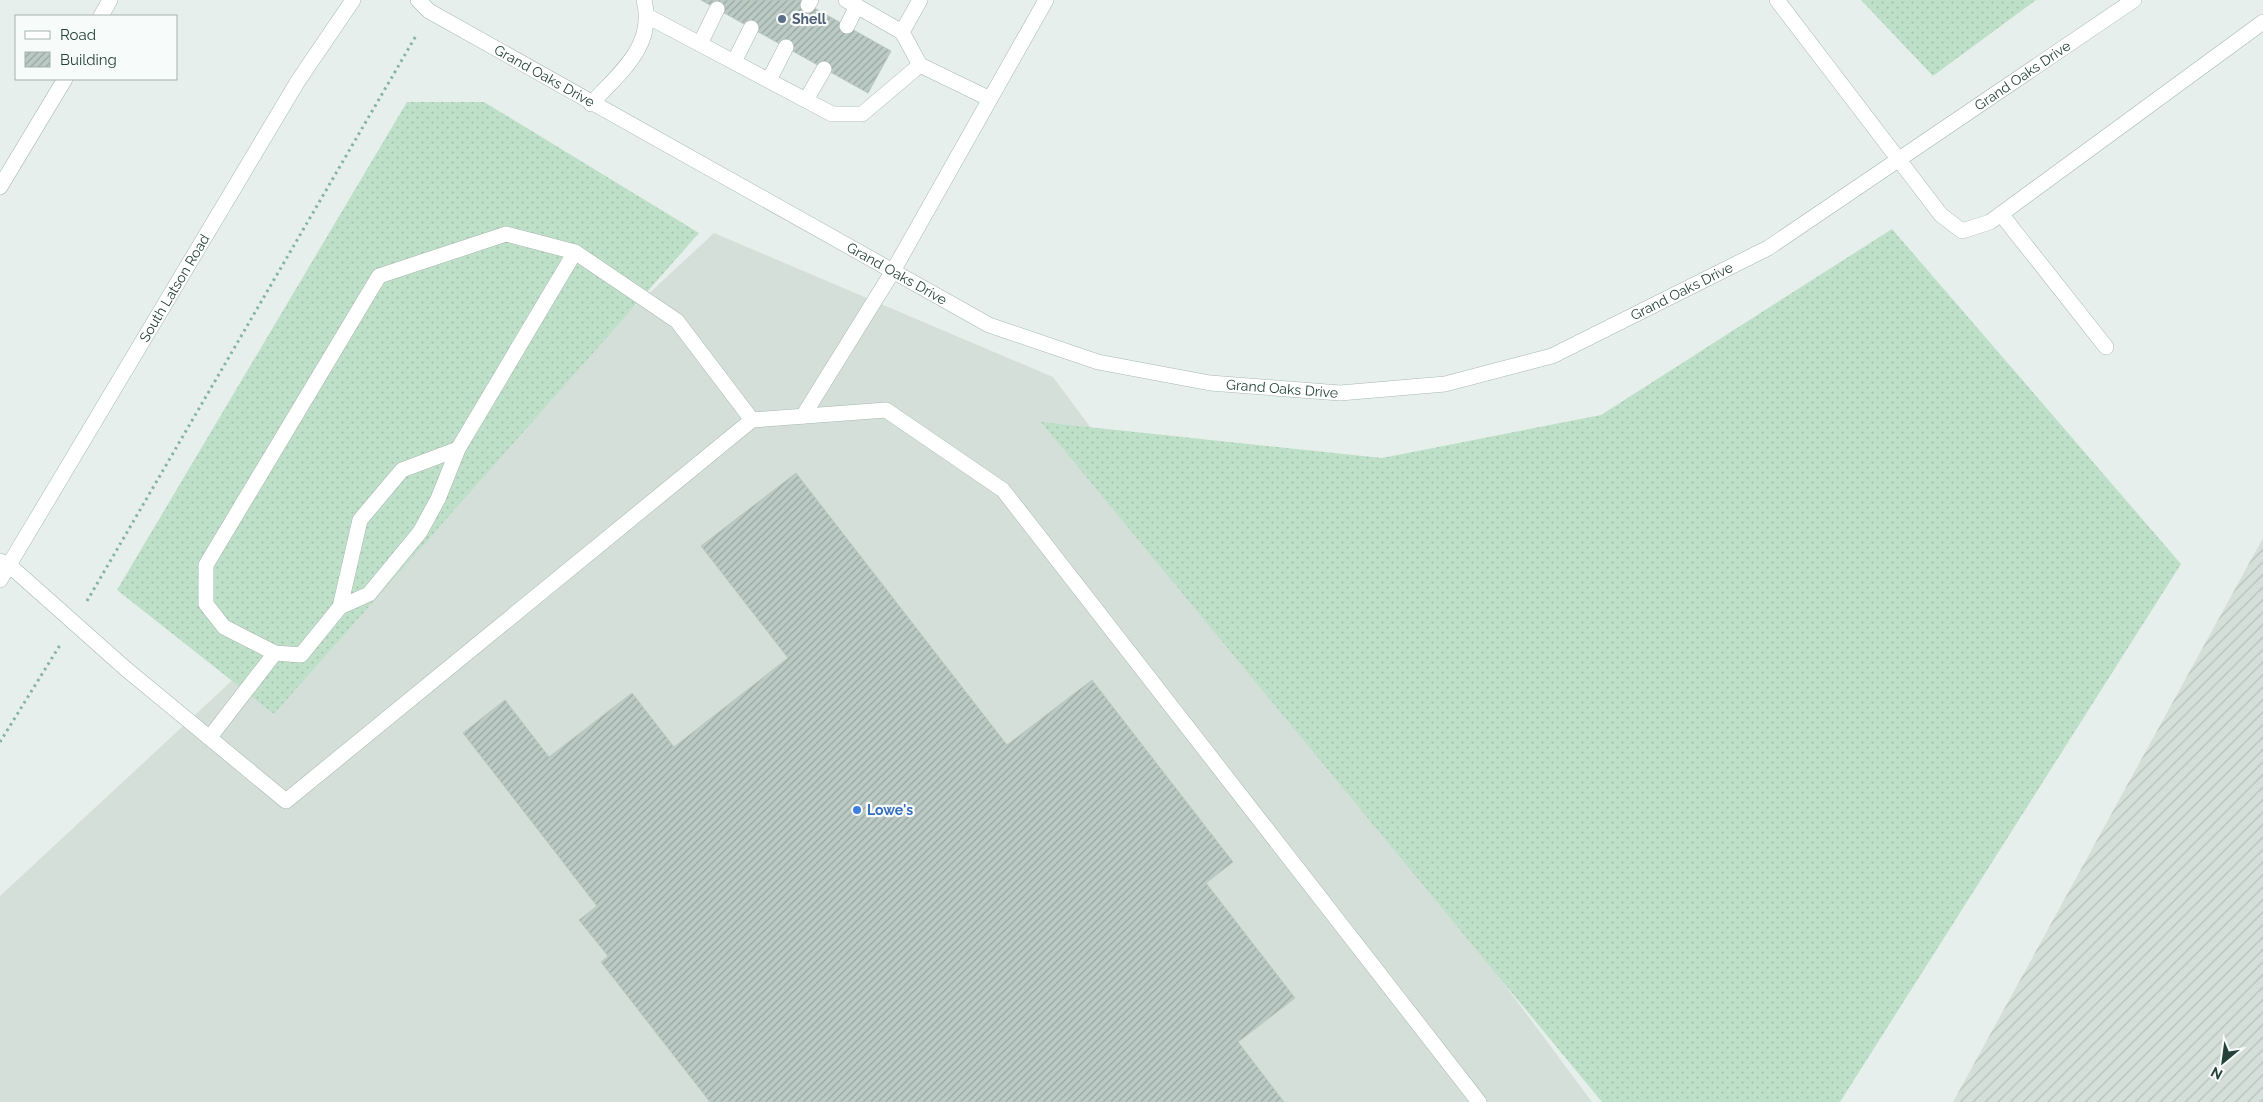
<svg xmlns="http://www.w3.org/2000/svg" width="2263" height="1102" viewBox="0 0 2263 1102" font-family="Raleway,sans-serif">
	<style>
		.built { fill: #d4dfda }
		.industrial { fill: url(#industrial-furrows) }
		.grass { fill: url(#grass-dots) }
		.building { fill: url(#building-hatch); stroke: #b8c9c2 }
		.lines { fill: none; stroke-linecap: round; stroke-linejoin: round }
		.service-casing { stroke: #a8b8b2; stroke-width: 16 }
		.minor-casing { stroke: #a8b8b2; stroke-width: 16 }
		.secondary-casing { stroke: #a4bbb3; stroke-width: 16 }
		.path { stroke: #86b3a5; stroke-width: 3; stroke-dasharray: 2.5 4; stroke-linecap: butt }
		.service { stroke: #fff; stroke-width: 15 }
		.minor { stroke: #fff; stroke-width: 15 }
		.secondary { stroke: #fff; stroke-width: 15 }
		.service-dot { fill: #5c6f8a; stroke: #f7fbf9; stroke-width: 2 }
		.shop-dot { fill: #3f7fe0; stroke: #f7fbf9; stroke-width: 2 }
		.labels { text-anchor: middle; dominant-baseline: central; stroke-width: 4.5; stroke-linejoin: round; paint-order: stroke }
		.service-label { font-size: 14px; font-weight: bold; fill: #4e5e75; stroke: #f7fbf9; text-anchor: start }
		.street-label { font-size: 14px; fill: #24423a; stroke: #f7fbf9 }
		.shop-label { font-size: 14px; font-weight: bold; fill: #366cbe; stroke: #f7fbf9; text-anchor: start }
	</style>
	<defs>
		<pattern id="industrial-furrows" width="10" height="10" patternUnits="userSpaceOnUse" patternTransform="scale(1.25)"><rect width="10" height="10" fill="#d4dfda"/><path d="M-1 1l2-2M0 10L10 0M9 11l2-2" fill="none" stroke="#b6c1bc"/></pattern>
		<pattern id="grass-dots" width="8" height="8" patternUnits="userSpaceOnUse" patternTransform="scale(1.25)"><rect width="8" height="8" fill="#bfe0c8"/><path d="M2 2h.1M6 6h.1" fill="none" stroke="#a4c1ad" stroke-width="1.8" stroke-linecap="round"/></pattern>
		<pattern id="building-hatch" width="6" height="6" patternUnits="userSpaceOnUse" patternTransform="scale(1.25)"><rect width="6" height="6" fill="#bbcac4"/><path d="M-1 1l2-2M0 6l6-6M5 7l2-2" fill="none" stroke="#98a6a0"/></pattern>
	</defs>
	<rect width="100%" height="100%" fill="#e6efeb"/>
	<path class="built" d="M714 233 1053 377 1592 1102H0V896Z"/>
	<path class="industrial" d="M2263 538V1102H1953Z"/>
	<g class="grass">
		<path d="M1861 0H2036L1933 76Z"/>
		<path d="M407 102H484L699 233 274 714 117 590Z"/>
		<path d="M1892 229 2181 564 1840 1102H1602L1041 422 1382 458 1601 415Z"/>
	</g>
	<g class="building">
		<path d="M701 0H800L891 51 868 93Z"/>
		<path d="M796 473 1007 745 1092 680 1233 862 1206 883 1295 998 1238 1042 1284 1102H710L601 962 608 956 579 920 597 906 463 733 505 700 549 757 632 693 674 747 788 658 701 546Z"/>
	</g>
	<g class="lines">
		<g class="service-casing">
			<g id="service">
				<path d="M846 0 902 32 920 65 990 99"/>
				<path d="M1777 0 1941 215 1962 231 1990 222 2263 22"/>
				<path d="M808 5 811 0"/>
				<path d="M101 16 110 0"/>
				<path d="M649 17 832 114H862L920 65"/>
				<path d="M847 26 857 6"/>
				<path d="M902 32 920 0"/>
				<path d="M700 44 717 9"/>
				<path d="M734 62 751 28"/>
				<path d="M769 80 786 47"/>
				<path d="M806 100 824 69"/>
				<path d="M591 104C619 73 656 46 644 0"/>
				<path d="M0 187 65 79"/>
				<path d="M2001 214 2106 347"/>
				<path d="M575 252 458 449 402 470 360 520 340 607 301 655 275 653 224 627 206 604V565L379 276 506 234 575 252 677 321 752 420"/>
				<path d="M803 416 893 271 1046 0"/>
				<path d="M0 561 9 565 126 669 286 801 752 420 886 410 1003 490 1479 1102"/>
				<path d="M340 607 369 594 420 532 438 499 458 449"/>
				<path d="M210 737 275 653"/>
			</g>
		</g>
		<g class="minor-casing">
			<g id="minor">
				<path id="s1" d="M418 0 429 11 989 325 1098 362 1210 383 1340 393 1445 384 1552 356 1768 248 2134 0"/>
			</g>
		</g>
		<g class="secondary-casing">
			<g id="secondary">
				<path id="s2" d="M0 580 298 81 353 0"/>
			</g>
		</g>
		<g class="path">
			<path d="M87 601 417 34"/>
			<path d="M0 742 60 645"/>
		</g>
		<use href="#service" class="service"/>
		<use href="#minor" class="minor"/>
		<use href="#secondary" class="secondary"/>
	</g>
	<circle class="service-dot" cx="782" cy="19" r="5"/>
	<circle class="shop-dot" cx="857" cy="810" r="5"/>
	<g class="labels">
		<g class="service-label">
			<text x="792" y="19">Shell</text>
		</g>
		<g class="street-label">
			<text stroke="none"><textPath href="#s1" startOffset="1782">Grand Oaks Drive</textPath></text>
			<text stroke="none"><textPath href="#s1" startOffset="148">Grand Oaks Drive</textPath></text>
			<text stroke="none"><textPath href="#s1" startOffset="552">Grand Oaks Drive</textPath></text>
			<text stroke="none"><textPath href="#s2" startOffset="340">South Latson Road</textPath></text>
			<text stroke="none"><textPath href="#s1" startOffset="1378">Grand Oaks Drive</textPath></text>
			<text stroke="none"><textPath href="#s1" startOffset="959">Grand Oaks Drive</textPath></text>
		</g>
		<g class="shop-label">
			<text x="867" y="810">Lowe's</text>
		</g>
	</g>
	<rect x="15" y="15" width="162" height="65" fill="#f7fbf9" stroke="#a3b1ad"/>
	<rect x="25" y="31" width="25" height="8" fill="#ffffff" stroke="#a3b1ad"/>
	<text x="60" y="40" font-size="15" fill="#24423a">Road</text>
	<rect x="25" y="52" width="25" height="15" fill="url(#building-hatch)" stroke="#a3b1ad"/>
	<text x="60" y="65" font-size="15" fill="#24423a">Building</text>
	<g transform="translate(2223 1062) rotate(209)" stroke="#f7fbf9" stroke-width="4" paint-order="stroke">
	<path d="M0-4L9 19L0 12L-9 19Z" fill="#24423a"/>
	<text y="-8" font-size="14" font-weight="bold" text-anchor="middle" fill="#24423a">N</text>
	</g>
</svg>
